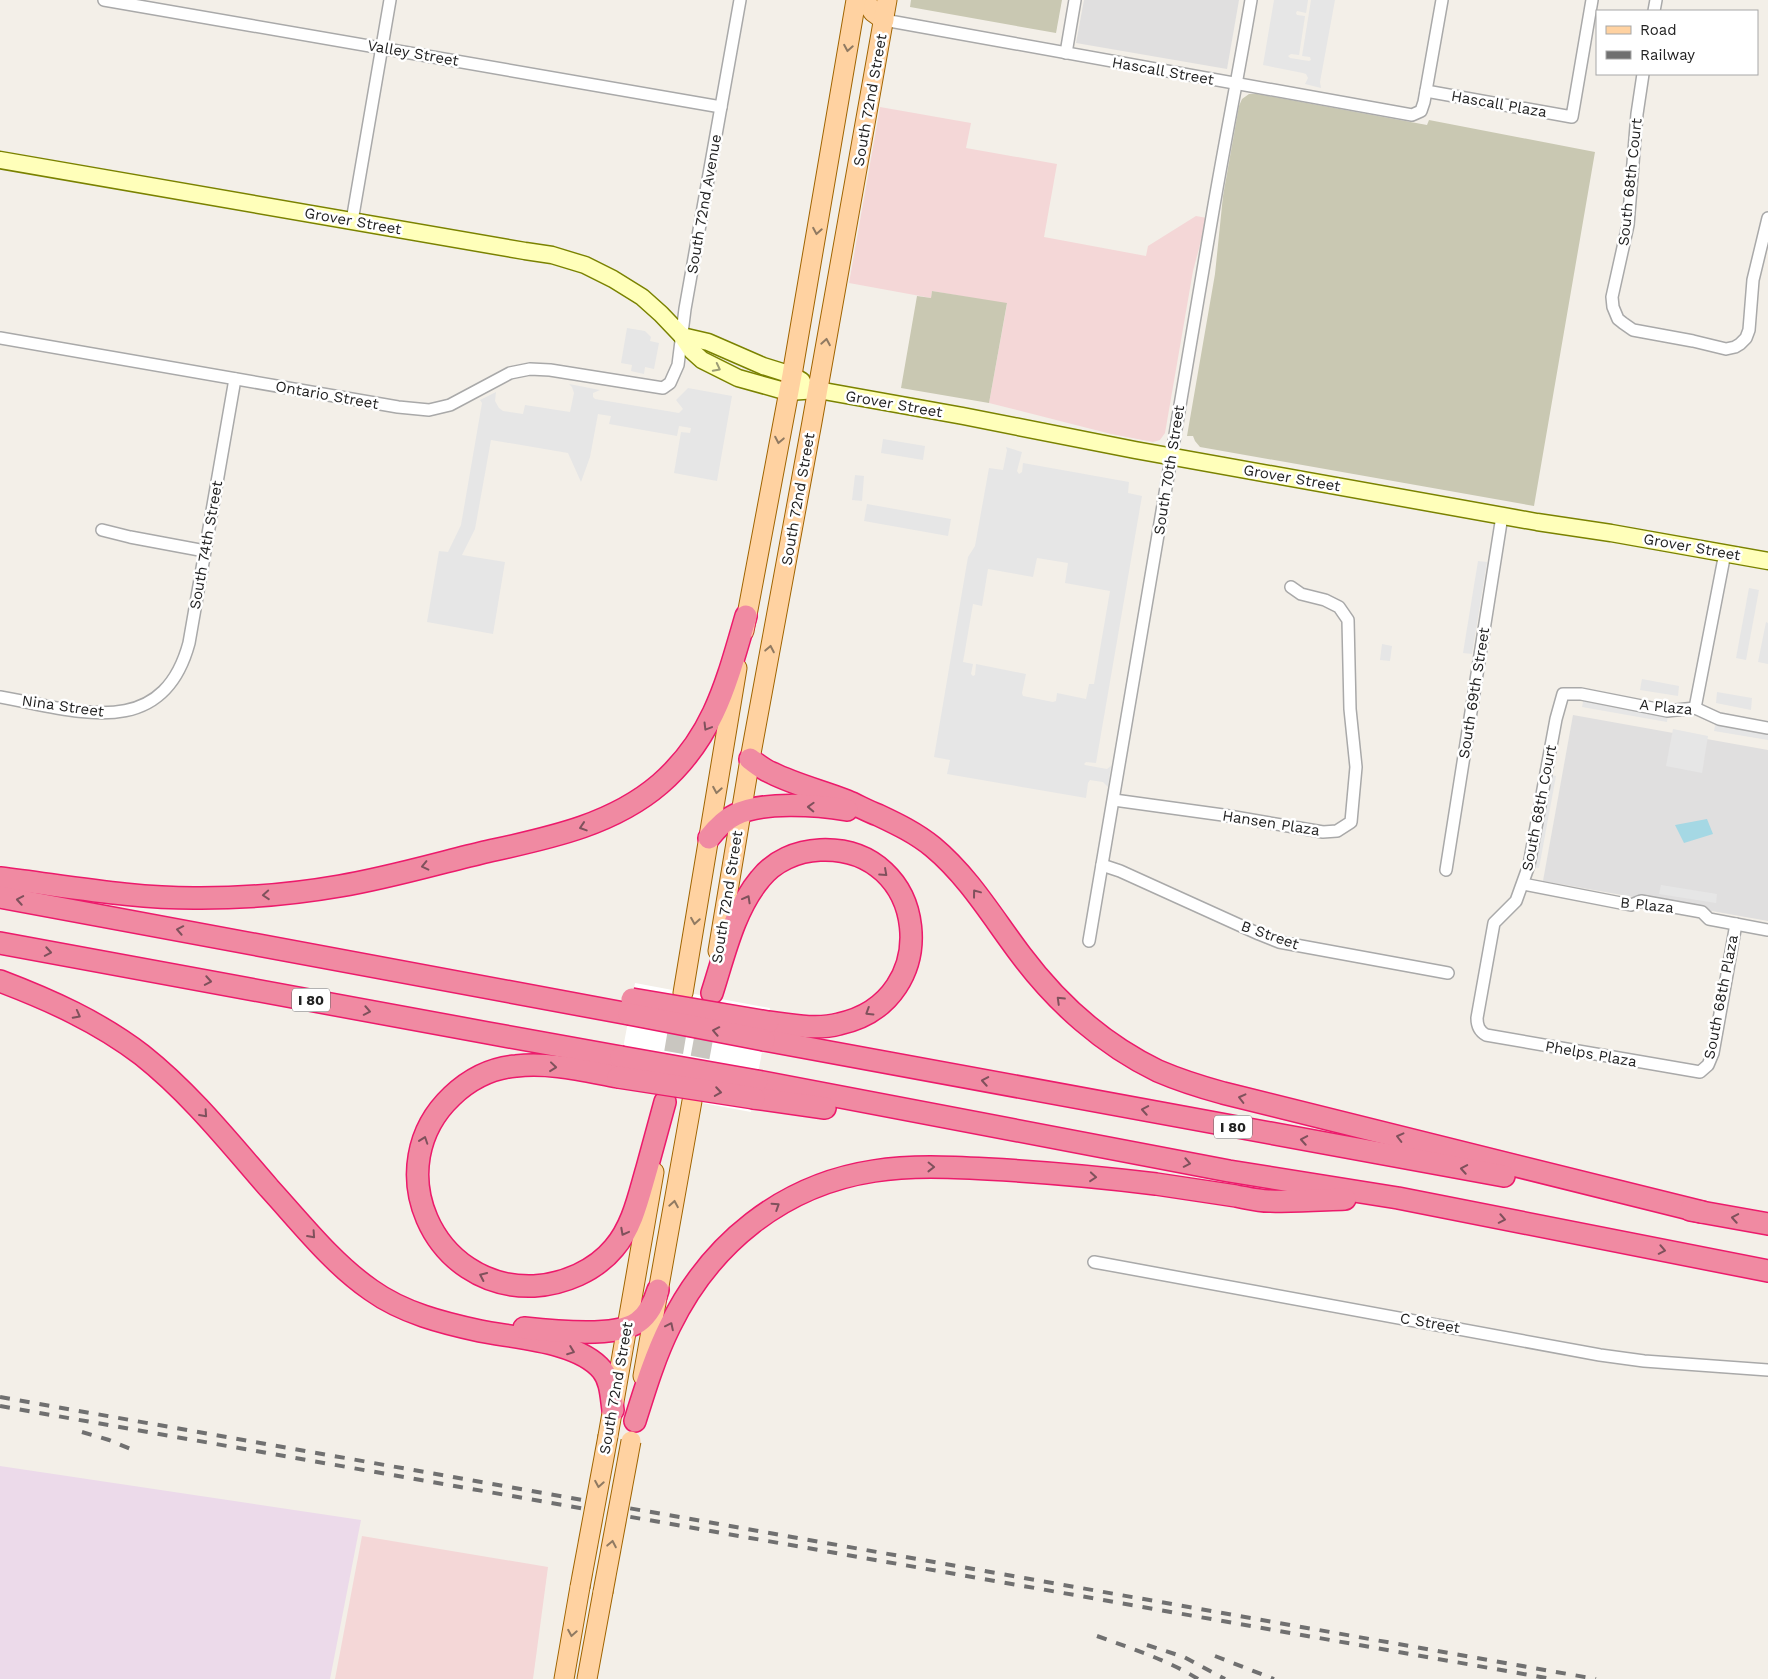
<svg xmlns="http://www.w3.org/2000/svg" width="1768" height="1679" viewBox="0 0 1768 1679" font-family="'Work Sans',sans-serif">
	<style>
		.residential { fill: #e0dfdf }
		.commercial { fill: #f4d7d7 }
		.industrial { fill: #ecdaea }
		.construction { fill: #c9c8b2 }
		.parking { fill: #e6e6e6; fill-rule: evenodd }
		.water { fill: #a5d8e4 }
		.pier { fill: #fff }
		.lines { fill: none; stroke-linecap: round; stroke-linejoin: round }
		.primary-tunnel { stroke: #c9c6c0; stroke-width: 19; stroke-dasharray: 19 9; stroke-linecap: butt }
		.street-casing { stroke: #a9a9a9; stroke-width: 14 }
		.secondary-casing { stroke: #7a8200; stroke-width: 19 }
		.primary-casing { stroke: #a06400; stroke-width: 21 }
		.highway-casing { stroke: #ec1a6b; stroke-width: 24 }
		.street { stroke: #fff; stroke-width: 11 }
		.secondary { stroke: #ffffba; stroke-width: 16 }
		.primary { stroke: #ffd2a1; stroke-width: 19 }
		.highway { stroke: #f08aa2; stroke-width: 21 }
		.rail { stroke: #707070; stroke-width: 4; stroke-dasharray: 10 10; stroke-linecap: butt }
		.primary-bridge-casing { stroke: #a06400; stroke-width: 21; stroke-linecap: butt }
		.highway-bridge-casing { stroke: #ec1a6b; stroke-width: 24; stroke-linecap: butt }
		.primary-bridge { stroke: #ffd2a1; stroke-width: 19 }
		.highway-bridge { stroke: #f08aa2; stroke-width: 21 }
		.oneway { stroke: #907a62 }
		.oneway2 { stroke: #9c9c76 }
		.oneway3 { stroke: #7f515c }
		.labels { text-anchor: middle; dominant-baseline: central; stroke-width: 5; stroke-linejoin: round; paint-order: stroke }
		.shield { fill: #fff; stroke: #646464; stroke-width: 1 }
		.shield-label { font-size: 14px; font-weight: bold; fill: #222 }
		.street-label { font-size: 15px; fill: #222; stroke: #fff }
	</style>
	<rect width="100%" height="100%" fill="#f3efe8"/>
	<g class="residential">
		<path d="M1084 0H1239L1227 69 1076 43Z"/>
		<path d="M1573 715 1768 750V921L1543 881Z"/>
	</g>
	<g class="commercial">
		<path d="M880 107 971 123 966 148 1057 164 1044 237 1146 256 1148 246 1196 216 1207 218 1193 271 1165 433 1160 440 1153 442 1111 434 989 403 1007 304 932 291 931 298 849 283Z"/>
		<path d="M362 1536 548 1567 533 1679H335Z"/>
	</g>
	<path class="industrial" d="M0 1466 361 1520 330 1679H0Z"/>
	<g class="construction">
		<path d="M911 0H1062L1056 33 910 7Z"/>
		<path d="M1249 94H1257L1427 125 1429 120 1595 152 1534 506 1200 447 1195 441 1193 436H1187L1215 274 1223 196 1239 106 1242 99Z"/>
		<path d="M932 291 1007 303 989 403 901 388 917 296 931 298Z"/>
	</g>
	<g class="parking">
		<path d="M1274 0H1308L1306 13 1297 11 1296 13 1297 15 1305 16 1299 55 1291 54 1288 56 1290 58 1309 61 1311 60 1310 57 1302 56 1311 0H1335L1320 82 1321 88 1305 84 1308 78 1306 74 1303 73 1263 65Z"/>
		<path d="M627 328 645 331 651 337 650 341 659 343 654 369 645 367 644 374 631 371 632 365 621 363Z"/>
		<path d="M569 384 600 390 593 393V397L595 399 679 413 683 409 676 400 688 388 732 396 717 481 674 473 681 432 690 433 691 428 679 426 677 436 609 424 611 416 598 414 590 457 581 482 568 453 491 440 475 529 462 555 505 562 493 634 427 622 439 551 448 552 461 525 482 403 480 400 496 392 495 401 499 408 503 411 523 414 525 405 570 412 574 393 572 387Z"/>
		<path d="M883 439 925 446 923 460 881 453Z"/>
		<path d="M1006 447 1022 452 1017 471 1019 474 1022 472 1023 463 1129 482 1128 493 1142 496 1096 763 1086 762 1084 764 1085 765 1107 769 1111 766 1108 787 1103 782 1090 780 1088 783 1086 798 947 774 950 760 934 757 968 557 975 546 989 468 1003 470 1007 450ZM1037 558 1068 563 1065 583 1110 591 1094 684H1089L1086 699 1057 693 1056 701 1053 702 1023 696 1022 693 1026 674 976 664 975 675 973 676 971 674 973 664 963 662 973 604 982 606 988 569 1033 577Z"/>
		<path d="M855 475 864 476 862 501 852 500Z"/>
		<path d="M867 504 951 519 948 536 864 521Z"/>
		<path d="M1478 561 1487 562 1472 654 1463 653Z"/>
		<path d="M1749 588 1759 590 1746 660 1736 658Z"/>
		<path d="M1766 622 1768 623V664L1758 662Z"/>
		<path d="M1382 644 1392 646 1390 661 1380 660Z"/>
		<path d="M1642 679 1679 686 1678 696 1640 690Z"/>
		<path d="M1717 692 1752 698 1751 710 1716 703Z"/>
		<path d="M1584 697 1668 713 1667 722 1582 707Z"/>
		<path d="M1716 721 1768 731V740L1714 731Z"/>
		<path d="M1673 729 1708 736 1702 773 1666 766Z"/>
		<path d="M1549 775 1556 776 1539 868 1531 867Z"/>
		<path d="M1661 885 1717 894 1716 903 1659 894Z"/>
	</g>
	<path class="water" d="M1707 819 1713 834 1684 843 1675 825Z"/>
	<path class="pier" d="M635 983 770 1008 751 1112 616 1087Z"/>
	<g class="lines">
		<g class="primary-tunnel">
			<path d="M669 1080 681 1009"/>
			<path d="M695 1085 708 1014"/>
		</g>
		<g class="street-casing">
			<g id="street">
				<path d="M104 0 721 107"/>
				<path d="M1654 11 1656 0"/>
				<path d="M884 20 1412 115 1421 111 1424 102 1442 0"/>
				<path d="M1066 53 1075 0"/>
				<path d="M1643 74 1637 114 1628 225 1612 297 1613 307 1618 319 1623 323 1633 330 1693 341 1726 349 1735 347 1740 344 1746 338 1749 330 1753 280 1768 218"/>
				<path d="M1426 91 1572 117 1592 0"/>
				<path d="M352 221 390 0"/>
				<path d="M0 338 398 407 429 410 450 405 510 373 530 369 550 370 663 388 670 383 678 365 685 309 740 0"/>
				<path d="M102 530 130 537 205 551"/>
				<path d="M0 697C75 710 162 743 189 643L235 379"/>
				<path d="M1695 708 1725 553"/>
				<path d="M1114 800 1223 815 1323 832 1337 831 1351 822 1356 767 1350 709 1348 620 1339 607 1325 600 1301 594 1291 587"/>
				<path d="M1102 865 1120 871 1259 934 1279 942 1448 973"/>
				<path d="M1446 870 1502 516"/>
				<path d="M1523 884 1631 905 1641 901 1702 912 1709 919 1768 930"/>
				<path d="M1736 924 1713 1053 1708 1065 1700 1072 1486 1035C1479 1031 1477 1026 1477 1018L1494 923 1516 901 1529 865 1556 719 1563 694H1581L1667 711 1695 708 1719 719 1768 728"/>
				<path d="M1089 941 1213 211C1225 141 1239 71 1251 0"/>
				<path d="M1094 1262 1600 1355 1644 1361 1768 1370"/>
			</g>
		</g>
		<g class="secondary-casing">
			<g id="secondary">
				<path d="M0 160 525 251 552 255 585 265 613 279 642 297 661 314 682 336 692 351 702 360 738 378 788 392 818 390 963 416 1135 450 1537 522 1611 533 1768 561"/>
				<path d="M682 336 708 342 763 366 792 375 802 381"/>
			</g>
		</g>
		<g class="primary-casing">
			<g id="primary">
				<path d="M865 0 873 12 884 20"/>
				<path d="M744 631 792 375 856 0"/>
				<path d="M718 951 750 759 812 422 887 0"/>
				<path d="M683 993 737 668"/>
				<path d="M643 1376 692 1101"/>
				<path d="M608 1436 654 1172"/>
				<path d="M564 1679 580 1587"/>
				<path d="M587 1679 603 1592"/>
			</g>
		</g>
		<g class="highway-casing">
			<g id="highway">
				<path d="M750 759C757 764 764 770 772 773 796 785 822 791 847 801 857 805 867 811 878 815 897 824 916 833 933 847 969 877 993 918 1021 955 1057 1003 1104 1045 1158 1071 1179 1080 1201 1087 1223 1093L1702 1212"/>
				<path d="M709 838C716 829 724 820 735 815 762 801 817 805 847 810"/>
				<path d="M0 878C66 886 134 899 201 898 247 898 294 894 340 886 388 878 435 864 481 853 543 839 610 827 660 784 714 737 727 681 746 616"/>
				<path d="M0 897 629 1014"/>
				<path d="M0 943 488 1033 621 1057"/>
				<path d="M0 981C50 1000 99 1022 142 1055 190 1093 229 1142 269 1188 301 1223 332 1263 371 1290 403 1313 443 1323 480 1331 515 1338 578 1341 602 1370 611 1381 611 1397 613 1410"/>
				<path d="M712 993C724 956 734 910 760 879 774 861 797 851 820 850 929 845 946 1001 839 1024 817 1030 791 1025 768 1022"/>
				<path d="M764 1040 1504 1176"/>
				<path d="M618 1077C585 1071 550 1062 516 1066 492 1068 470 1079 452 1096 378 1166 432 1290 534 1286 564 1284 595 1271 614 1248 633 1226 639 1195 647 1168 653 1146 659 1124 665 1102"/>
				<path d="M757 1081 1229 1171 1398 1198 1768 1271"/>
				<path d="M754 1098 825 1108"/>
				<path d="M1690 1210 1768 1224"/>
				<path d="M524 1328C551 1331 616 1338 638 1322 649 1314 654 1303 658 1290"/>
				<path d="M635 1421C645 1389 655 1356 670 1326 710 1244 782 1185 874 1171 911 1165 950 1167 988 1169 1044 1172 1100 1177 1156 1184 1183 1188 1209 1192 1236 1196 1247 1198 1258 1201 1269 1201 1294 1202 1320 1200 1345 1199"/>
			</g>
		</g>
		<use href="#street" class="street"/>
		<use href="#secondary" class="secondary"/>
		<use href="#primary" class="primary"/>
		<use href="#highway" class="highway"/>
		<g class="rail">
			<path d="M0 1397 1596 1679"/>
			<path d="M0 1406 1552 1679"/>
			<path d="M82 1432 109 1440 138 1452"/>
			<path d="M1097 1636C1132 1649 1166 1659 1198 1679"/>
			<path d="M1147 1645 1184 1657 1225 1679"/>
			<path d="M1215 1656 1274 1679"/>
		</g>
		<g class="primary-bridge-casing">
			<g id="primary-bridge">
				<path d="M580 1587 608 1436"/>
				<path d="M603 1592 631 1441"/>
			</g>
		</g>
		<g class="highway-bridge-casing">
			<g id="highway-bridge">
				<path d="M632 999 768 1022"/>
				<path d="M629 1014 764 1040"/>
				<path d="M621 1057 757 1081"/>
				<path d="M618 1077 754 1098"/>
			</g>
		</g>
		<use href="#primary-bridge" class="primary-bridge"/>
		<use href="#highway-bridge" class="highway-bridge"/>
	</g>
	<defs><path id="oneway-chevron" d="M-2-3.5L2.5 0L-2 3.5" fill="none" stroke-width="1.6" stroke-linecap="round" stroke-linejoin="round" transform="scale(1.25)"/></defs>
	<g class="oneway">
		<use href="#oneway-chevron" transform="translate(848 48) rotate(100)"/>
		<use href="#oneway-chevron" transform="translate(817 231) rotate(100)"/>
		<use href="#oneway-chevron" transform="translate(826 342) rotate(-80)"/>
		<use href="#oneway-chevron" transform="translate(779 440) rotate(101)"/>
		<use href="#oneway-chevron" transform="translate(770 649) rotate(-79)"/>
		<use href="#oneway-chevron" transform="translate(717 790) rotate(100)"/>
		<use href="#oneway-chevron" transform="translate(695 921) rotate(99)"/>
		<use href="#oneway-chevron" transform="translate(674 1204) rotate(-80)"/>
		<use href="#oneway-chevron" transform="translate(599 1484) rotate(100)"/>
		<use href="#oneway-chevron" transform="translate(612 1544) rotate(-79)"/>
		<use href="#oneway-chevron" transform="translate(572 1633) rotate(100)"/>
	</g>
	<use class="oneway2" href="#oneway-chevron" transform="translate(717 368) rotate(27)"/>
	<g class="oneway3">
		<use href="#oneway-chevron" transform="translate(707 727) rotate(121)"/>
		<use href="#oneway-chevron" transform="translate(811 807) rotate(-178)"/>
		<use href="#oneway-chevron" transform="translate(583 827) rotate(162)"/>
		<use href="#oneway-chevron" transform="translate(425 866) rotate(167)"/>
		<use href="#oneway-chevron" transform="translate(884 873) rotate(42)"/>
		<use href="#oneway-chevron" transform="translate(976 893) rotate(-127)"/>
		<use href="#oneway-chevron" transform="translate(266 895) rotate(176)"/>
		<use href="#oneway-chevron" transform="translate(747 899) rotate(-61)"/>
		<use href="#oneway-chevron" transform="translate(20 900) rotate(-170)"/>
		<use href="#oneway-chevron" transform="translate(180 930) rotate(-169)"/>
		<use href="#oneway-chevron" transform="translate(48 952) rotate(10)"/>
		<use href="#oneway-chevron" transform="translate(208 981) rotate(10)"/>
		<use href="#oneway-chevron" transform="translate(1060 1000) rotate(-136)"/>
		<use href="#oneway-chevron" transform="translate(367 1011) rotate(11)"/>
		<use href="#oneway-chevron" transform="translate(869 1012) rotate(148)"/>
		<use href="#oneway-chevron" transform="translate(77 1015) rotate(28)"/>
		<use href="#oneway-chevron" transform="translate(716 1031) rotate(-169)"/>
		<use href="#oneway-chevron" transform="translate(553 1067) rotate(6)"/>
		<use href="#oneway-chevron" transform="translate(985 1081) rotate(-170)"/>
		<use href="#oneway-chevron" transform="translate(718 1092) rotate(9)"/>
		<use href="#oneway-chevron" transform="translate(1242 1098) rotate(-166)"/>
		<use href="#oneway-chevron" transform="translate(1145 1110) rotate(-170)"/>
		<use href="#oneway-chevron" transform="translate(204 1114) rotate(48)"/>
		<use href="#oneway-chevron" transform="translate(1400 1137) rotate(-166)"/>
		<use href="#oneway-chevron" transform="translate(424 1140) rotate(-71)"/>
		<use href="#oneway-chevron" transform="translate(1304 1140) rotate(-170)"/>
		<use href="#oneway-chevron" transform="translate(1187 1163) rotate(11)"/>
		<use href="#oneway-chevron" transform="translate(931 1167) rotate(1)"/>
		<use href="#oneway-chevron" transform="translate(1464 1169) rotate(-170)"/>
		<use href="#oneway-chevron" transform="translate(1093 1177) rotate(5)"/>
		<use href="#oneway-chevron" transform="translate(776 1206) rotate(-33)"/>
		<use href="#oneway-chevron" transform="translate(1735 1218) rotate(-170)"/>
		<use href="#oneway-chevron" transform="translate(1502 1219) rotate(11)"/>
		<use href="#oneway-chevron" transform="translate(624 1232) rotate(118)"/>
		<use href="#oneway-chevron" transform="translate(312 1235) rotate(48)"/>
		<use href="#oneway-chevron" transform="translate(1662 1250) rotate(11)"/>
		<use href="#oneway-chevron" transform="translate(483 1276) rotate(-155)"/>
		<use href="#oneway-chevron" transform="translate(670 1326) rotate(-64)"/>
		<use href="#oneway-chevron" transform="translate(571 1351) rotate(21)"/>
	</g>
	<g class="labels">
		<g class="shield">
			<rect x="292" y="988.5" width="38" height="23" rx="4"/>
			<rect x="1214" y="1115.5" width="38" height="23" rx="4"/>
		</g>
		<g class="shield-label">
			<text x="311" y="1000">I 80</text>
			<text x="1233" y="1127">I 80</text>
		</g>
		<g class="street-label">
			<text transform="translate(413 53) rotate(10)">Valley Street</text>
			<text transform="translate(1163 71) rotate(10)">Hascall Street</text>
			<text transform="translate(870 100) rotate(-80)">South 72nd Street</text>
			<text transform="translate(1499 104) rotate(10)">Hascall Plaza</text>
			<text transform="translate(1630 182) rotate(-84)">South 68th Court</text>
			<text transform="translate(704 204) rotate(-80)">South 72nd Avenue</text>
			<text transform="translate(353 221) rotate(10)">Grover Street</text>
			<text transform="translate(327 395) rotate(10)">Ontario Street</text>
			<text transform="translate(894 404) rotate(10)">Grover Street</text>
			<text transform="translate(1169 470) rotate(-81)">South 70th Street</text>
			<text transform="translate(1292 478) rotate(10)">Grover Street</text>
			<text transform="translate(798 499) rotate(-80)">South 72nd Street</text>
			<text transform="translate(206 545) rotate(-80)">South 74th Street</text>
			<text transform="translate(1692 547) rotate(10)">Grover Street</text>
			<text transform="translate(1474 693) rotate(-81)">South 69th Street</text>
			<text transform="translate(63 706) rotate(8)">Nina Street</text>
			<text transform="translate(1666 707) rotate(6)">A Plaza</text>
			<text transform="translate(1539 808) rotate(-79)">South 68th Court</text>
			<text transform="translate(1271 823) rotate(9)">Hansen Plaza</text>
			<text transform="translate(727 897) rotate(-81)">South 72nd Street</text>
			<text transform="translate(1647 905) rotate(6)">B Plaza</text>
			<text transform="translate(1270 935) rotate(19)">B Street</text>
			<text transform="translate(1721 997) rotate(-79)">South 68th Plaza</text>
			<text transform="translate(1591 1054) rotate(10)">Phelps Plaza</text>
			<text transform="translate(1430 1323) rotate(10)">C Street</text>
			<text transform="translate(616 1388) rotate(-80)">South 72nd Street</text>
		</g>
	</g>
	<rect x="1596" y="10" width="162" height="65" fill="#ffffff" stroke="#a7a7a7"/>
	<rect x="1606" y="26" width="25" height="8" fill="#ffd2a1" stroke="#a7a7a7"/>
	<text x="1640" y="35" font-size="15" fill="#222222">Road</text>
	<rect x="1606" y="51" width="25" height="8" fill="#707070" stroke="#a7a7a7"/>
	<text x="1640" y="60" font-size="15" fill="#222222">Railway</text>
</svg>
